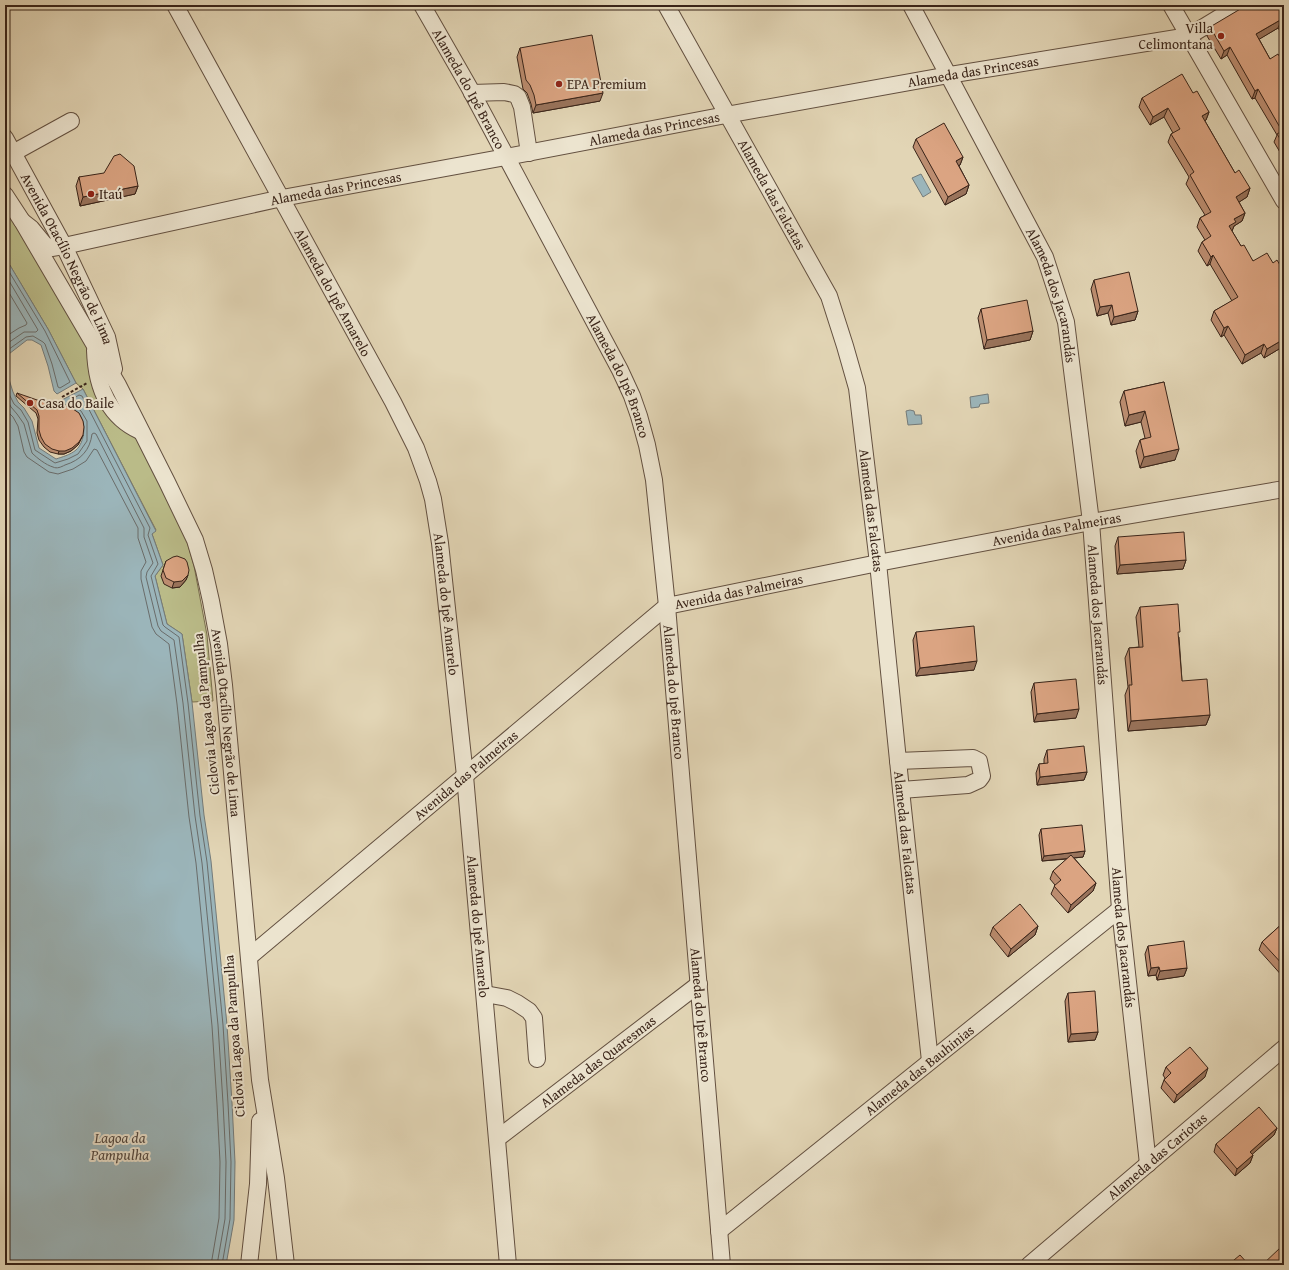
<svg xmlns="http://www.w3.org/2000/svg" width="1289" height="1270" viewBox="0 0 1289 1270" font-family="'Gentium Book Plus',serif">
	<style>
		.green { fill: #babb88; stroke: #7a7050 }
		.water { fill: #9bb5ba; stroke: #747b7a }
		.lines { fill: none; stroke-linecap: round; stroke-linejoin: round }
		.shore { stroke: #6a6c6a; stroke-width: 1 }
		.minor-casing { stroke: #635040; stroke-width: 18 }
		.path { stroke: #392419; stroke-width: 2; stroke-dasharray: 3 2; stroke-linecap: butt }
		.minor { stroke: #ece4cf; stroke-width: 16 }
		.wall { fill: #bc8d70; stroke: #392419 }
		.shaded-wall { fill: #99735b; stroke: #392419 }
		.building { fill: #dba482; stroke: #392419 }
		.poi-dot { fill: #8f2418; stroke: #ece4cf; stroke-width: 1.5 }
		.labels { text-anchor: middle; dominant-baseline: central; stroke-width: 4; stroke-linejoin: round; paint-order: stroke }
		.poi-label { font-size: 14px; fill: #392419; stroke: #ece4cf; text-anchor: start }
		.street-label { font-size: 14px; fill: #392419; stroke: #ece4cf }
		.water-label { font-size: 15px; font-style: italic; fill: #524841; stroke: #ece4cf }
	</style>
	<rect width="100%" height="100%" fill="#e2d5b5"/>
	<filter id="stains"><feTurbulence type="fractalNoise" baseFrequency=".005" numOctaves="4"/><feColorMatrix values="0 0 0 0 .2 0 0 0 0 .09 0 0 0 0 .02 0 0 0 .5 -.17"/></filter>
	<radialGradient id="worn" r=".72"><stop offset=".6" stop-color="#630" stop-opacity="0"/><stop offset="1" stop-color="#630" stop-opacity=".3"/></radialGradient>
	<path class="green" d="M5 195 94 354 182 524 194 566 207 635 213 701 192 702 182 634 167 624 155 576 163 565 152 534 156 530 83 389 76 383 48 329 5 257Z"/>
	<g class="water">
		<path d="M921 174 931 192 923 197 912 178Z"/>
		<path d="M5 257 48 329 76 383 57 394 54 391 48 366 41 345 32 340H27L5 357Z"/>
		<path d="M5 359 7 373 13 392 18 402 24 408 32 421 39 448 56 459C62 457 70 455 76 450 85 442 87 422 78 413 73 408 66 405 60 401L83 389 156 531 152 534 163 565 155 576 167 624 182 634 192 702 204 815 211 861 227 1025 232 1103 235 1162 234 1220 226 1265H5Z"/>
		<path d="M988 394 989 403 980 404 979 407 971 408 970 397Z"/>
		<path d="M910 410 914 411 915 415H921L922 424 908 425 906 411Z"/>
	</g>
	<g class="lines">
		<g class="shore">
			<path d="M5 265 45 331 70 382 60 388 58 387 52 364 45 344 43 342 33 336 26 337 5 352"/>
			<path d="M5 274 38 330 36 332H24L5 345"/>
			<path d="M5 286 27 323 26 325 19 328 5 337"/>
			<path d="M5 380 9 394 14 404 21 410 28 422 35 450 55 463 68 459 78 454 87 441V421L81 411 70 402 71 400 79 395 82 396 150 528 148 535 158 564 151 576 163 625 165 627 179 637 188 703 200 816 207 862 223 1025 228 1103 231 1162 230 1219 222 1265"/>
			<path d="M5 396 11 407 17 414 24 424 32 453C37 458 46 465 53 467 57 469 61 467 65 465 81 460 90 450 92 434L94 433 96 434 144 528V537L153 563 147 572 146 577 158 626 161 631 174 640 183 703 195 816 202 863 218 1025 223 1103 226 1162 225 1219 217 1265"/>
			<path d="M5 409 13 417 18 426 24 452 27 457 49 472 58 474 73 469 86 461 94 449 97 450 138 528V538L146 562 141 571V579L152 627 156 634 169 644 177 704 189 817 196 863 212 1026 217 1104 220 1162 219 1218 211 1265"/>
		</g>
		<g class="minor-casing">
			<g id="minor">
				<path id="s1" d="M175 5 393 402 416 448 428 481 433 499 440 543 465 776 508 1265"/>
				<path id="s2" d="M422 5 469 87 620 370 632 396 639 416 647 445 654 480 667 606 722 1265"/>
				<path id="s3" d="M666 5 829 296 845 346 857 388 878 563 901 790 930 1061"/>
				<path id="s4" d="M911 5 1045 257 1066 322 1091 522 1120 909 1148 1164"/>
				<path d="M1171 5 1284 201"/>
				<path d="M472 93 504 92 514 94 518 97 522 107 529 153"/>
				<path id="s5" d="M5 138 64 246 107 337 114 369"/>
				<path d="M13 153 71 121"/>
				<path id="s6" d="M5 195 22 221 118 385 167 482 195 540 204 570 211 601 219 644 224 685 260 1080 276 1178 286 1265"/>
				<path id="s7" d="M22 221 31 228 45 245 53 248 64 246 282 198 506 157 726 115 949 75 1189 36 1240 5"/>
				<path d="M95 350C96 384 107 416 140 431"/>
				<path d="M898 761 973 758 979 761 982 776 979 780 968 785 901 790"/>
				<path id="s8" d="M249 957 667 606 878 563 1091 522 1284 489"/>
				<path d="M485 994 507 998 517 1003 529 1011 534 1018 537 1059"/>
				<path id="s9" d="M498 1138 699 984"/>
				<path id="s10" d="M719 1231 1120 909"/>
				<path d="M249 1265 258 1184 260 1121"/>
				<path id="s11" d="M1029 1265 1284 1048"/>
			</g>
		</g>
		<path class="path" d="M62 397 87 383"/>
		<use href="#minor" class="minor"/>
	</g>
	<g class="wall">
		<path d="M1284 5V37L1278 28 1259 39 1270 59 1284 64V159L1274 142 1277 135 1255 98 1252 99 1227 55 1221 59 1207 36 1210 27Z"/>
		<path d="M520 48 600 101 533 113 531 104 527 93 523 89 517 57Z"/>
		<path d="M1193 93 1209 112 1206 120 1205 121 1235 173 1250 188 1247 197 1239 202 1245 213 1242 221 1234 226 1232 231 1241 246 1253 261 1273 263 1283 270H1284V346L1264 358 1261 353 1242 364 1224 335 1221 337 1211 320 1214 311 1232 301 1210 264 1207 266 1198 251 1202 242 1205 240 1197 227 1200 218 1205 215 1186 184 1189 177 1168 142 1171 134 1173 133 1164 117 1150 125 1139 107 1142 98Z"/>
		<path d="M916 139 963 157 960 165 959 166 969 185 966 194 945 205 913 147Z"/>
		<path d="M79 177 138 186 135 194 80 206 76 186Z"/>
		<path d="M1094 280 1138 311 1135 320 1111 325 1108 313 1097 316 1091 289Z"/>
		<path d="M981 309 1033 331 1030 340 984 349 978 318Z"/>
		<path d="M1164 382 1175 460 1140 468 1136 451 1140 440 1145 438 1141 422 1125 426 1120 402 1124 391Z"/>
		<path d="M17 393 83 435 78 445 71 451 64 454H58L50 452 44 447 39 440 37 433 38 419 36 413 16 396Z"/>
		<path d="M1118 537 1186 560 1183 569 1117 574 1115 546Z"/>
		<path d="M166 561 188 575 186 580 180 587 172 588 164 584 161 576Z"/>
		<path d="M1140 607 1179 637 1182 681 1210 715 1206 725 1128 731 1125 695 1128 687 1125 658 1129 648 1139 647 1136 617Z"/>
		<path d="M916 632 974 670 916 676 913 640Z"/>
		<path d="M1034 683 1076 718 1034 722 1031 692Z"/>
		<path d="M1047 750 1087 772 1084 780 1037 785 1036 773 1039 764H1044V759Z"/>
		<path d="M1041 829 1085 851 1083 857 1074 858 1096 883 1093 891 1068 913 1051 894 1055 885 1050 879 1053 871 1067 859 1042 861 1039 835Z"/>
		<path d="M1284 922V978L1259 950 1262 942Z"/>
		<path d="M1038 926 1035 935 1008 957 990 935 993 927Z"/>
		<path d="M1148 946 1187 968 1184 976 1157 980 1156 975 1148 976 1145 954Z"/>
		<path d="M1068 993 1098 1032 1095 1040 1068 1042 1065 1001Z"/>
		<path d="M1166 1067 1205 1077 1174 1103 1161 1088 1164 1080 1165 1078 1163 1075Z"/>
		<path d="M1277 1128 1274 1135 1252 1154 1253 1155 1250 1163 1235 1176 1214 1152 1216 1144Z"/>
	</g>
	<g class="shaded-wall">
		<path d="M1282 19 1278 28 1253 43 1256 34Z"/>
		<path d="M1230 47 1227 55 1221 59 1224 51Z"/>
		<path d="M1258 89 1255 98 1252 99 1255 91Z"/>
		<path d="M603 93 600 101 533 113 536 105Z"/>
		<path d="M1168 108 1164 117 1150 125 1153 117Z"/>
		<path d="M1209 112 1206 120 1198 125 1202 116Z"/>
		<path d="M963 157 960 165 953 169 956 161Z"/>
		<path d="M969 185 966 194 945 205 948 197Z"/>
		<path d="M138 186 135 194 80 206 83 197Z"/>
		<path d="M1250 188 1247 197 1233 206 1236 197Z"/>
		<path d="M1245 213 1242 221 1234 226 1232 231 1226 235 1229 226 1234 219Z"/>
		<path d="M1213 255 1210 264 1207 266 1211 257Z"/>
		<path d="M1112 305 1108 313 1097 316 1100 307Z"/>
		<path d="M1138 311 1135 320 1111 325 1114 317Z"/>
		<path d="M1228 326 1224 335 1221 337 1224 328Z"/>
		<path d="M1033 331 1030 340 984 349 987 340Z"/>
		<path d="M1284 339V346L1264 358 1267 349Z"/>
		<path d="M1264 344 1261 353 1242 364 1245 355Z"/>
		<path d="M1145 411 1141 422 1125 426 1129 415Z"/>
		<path d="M83 435 78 445 71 451 64 454H58L59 451Z"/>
		<path d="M1179 449 1175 460 1140 468 1144 457Z"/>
		<path d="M1186 560 1183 569 1117 574 1120 565Z"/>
		<path d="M188 575 186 580 180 587 172 588 174 582Z"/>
		<path d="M977 661 974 670 916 676 920 668Z"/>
		<path d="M1079 709 1076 718 1034 722 1037 714Z"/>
		<path d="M1210 715 1206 725 1128 731 1131 721Z"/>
		<path d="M1087 772 1084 780 1037 785 1040 777Z"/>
		<path d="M1085 851 1083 857 1042 861 1044 856Z"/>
		<path d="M1096 883 1093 891 1068 913 1071 905Z"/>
		<path d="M1038 926 1035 935 1008 957 1011 949Z"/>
		<path d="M1159 967 1156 975 1148 976 1151 968Z"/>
		<path d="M1187 968 1184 976 1157 980 1160 971Z"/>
		<path d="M1098 1032 1095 1040 1068 1042 1071 1034Z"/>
		<path d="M1208 1068 1205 1077 1174 1103 1177 1095Z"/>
		<path d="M1277 1128 1274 1135 1247 1159 1250 1152Z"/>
		<path d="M1253 1155 1250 1163 1235 1176 1237 1169Z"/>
	</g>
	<g class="building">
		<path d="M1247 5H1284V24L1282 19 1256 34 1270 59 1278 54 1284 64V145L1277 134 1282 131 1258 89 1255 91 1230 47 1224 51 1210 27Z"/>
		<path d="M592 35 603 93 536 105 534 95 530 85 526 80 520 48Z"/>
		<path d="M1182 74 1193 93 1197 91 1209 112 1202 116 1235 173 1239 170 1250 188 1236 197 1245 213 1234 219 1236 222 1229 226 1241 246 1244 245 1253 261 1267 253 1273 263 1277 260 1283 270H1284V339L1267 349 1264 344 1245 355 1228 326 1224 328 1214 311 1238 297 1213 255 1211 257 1202 242 1211 236 1200 218 1211 212 1190 175 1194 172 1171 134 1180 129 1168 108 1153 117 1142 98Z"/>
		<path d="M944 123 963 157 956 161 969 185 948 197 916 139Z"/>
		<path d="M120 154 134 166 138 186 83 197 79 177 104 173 114 156Z"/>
		<path d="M1129 272 1138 311 1114 317 1112 305 1100 307 1094 280Z"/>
		<path d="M1027 300 1033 331 987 340 981 309Z"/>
		<path d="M1164 382 1179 449 1144 457 1140 440 1151 437 1145 411 1129 415 1124 391Z"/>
		<path d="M17 393 40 401 70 407 79 413 83 421 84 427 83 435 79 442 72 448 65 451H59L52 449 45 444 41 437 39 430V416L37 410Z"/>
		<path d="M1184 532 1186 560 1120 565 1118 537Z"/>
		<path d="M177 556 185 559 187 562 189 570 188 575 182 581 174 582 166 578 163 570 166 561 173 557Z"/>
		<path d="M1178 604 1180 632H1178L1182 681 1207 679 1210 715 1131 721 1129 685H1132L1129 648 1143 647 1140 607Z"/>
		<path d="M974 626 977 661 920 668 916 632Z"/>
		<path d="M1076 679 1079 709 1037 714 1034 683Z"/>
		<path d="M1084 746 1087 772 1040 777 1039 764 1048 763 1047 750Z"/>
		<path d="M1082 825 1085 851 1044 856 1041 829Z"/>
		<path d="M1071 855 1096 883 1071 905 1054 886 1061 880 1053 871Z"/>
		<path d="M1020 904 1038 926 1011 949 993 927Z"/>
		<path d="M1284 922V966L1262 942Z"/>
		<path d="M1184 941 1187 968 1160 971 1159 967 1151 968 1148 946Z"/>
		<path d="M1095 991 1098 1032 1071 1034 1068 993Z"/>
		<path d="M1190 1047 1208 1068 1177 1095 1164 1080 1171 1073 1166 1067Z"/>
		<path d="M1259 1107 1277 1128 1250 1152 1253 1155 1237 1169 1216 1144Z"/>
		<path d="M1280 1248 1284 1251V1265H1262Z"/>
		<path d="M1240 1255 1249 1265H1228Z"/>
	</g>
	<g class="poi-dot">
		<circle cx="1221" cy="36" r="4"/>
		<circle cx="559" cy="84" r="4"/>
		<circle cx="91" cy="194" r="4"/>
		<circle cx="30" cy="403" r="4"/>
	</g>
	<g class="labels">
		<g class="poi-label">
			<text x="1213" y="28" text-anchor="end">Villa<tspan x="1213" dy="16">Celimontana</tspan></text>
			<text x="567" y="84">EPA Premium</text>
			<text x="99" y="194">Itaú</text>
			<text x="38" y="403">Casa do Baile</text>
		</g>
		<g class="street-label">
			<text stroke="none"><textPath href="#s7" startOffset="979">Alameda das Princesas</textPath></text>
			<text stroke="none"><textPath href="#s2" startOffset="96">Alameda do Ipê Branco</textPath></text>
			<text stroke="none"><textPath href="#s7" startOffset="655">Alameda das Princesas</textPath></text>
			<text stroke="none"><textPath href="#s7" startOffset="331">Alameda das Princesas</textPath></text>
			<text stroke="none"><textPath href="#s3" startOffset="217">Alameda das Falcatas</textPath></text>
			<text stroke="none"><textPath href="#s5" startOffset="136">Avenida Otacílio Negrão de Lima</textPath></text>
			<text stroke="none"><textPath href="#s1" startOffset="328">Alameda do Ipê Amarelo</textPath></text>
			<text stroke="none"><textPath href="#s4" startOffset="324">Alameda dos Jacarandás</textPath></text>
			<text stroke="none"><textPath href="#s2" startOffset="420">Alameda do Ipê Branco</textPath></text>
			<text stroke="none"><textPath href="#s3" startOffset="553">Alameda das Falcatas</textPath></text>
			<text stroke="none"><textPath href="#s8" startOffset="943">Avenida das Palmeiras</textPath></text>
			<text stroke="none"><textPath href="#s8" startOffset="619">Avenida das Palmeiras</textPath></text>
			<text stroke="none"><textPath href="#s1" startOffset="664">Alameda do Ipê Amarelo</textPath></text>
			<text stroke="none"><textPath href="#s4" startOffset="648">Alameda dos Jacarandás</textPath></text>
			<text stroke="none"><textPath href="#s2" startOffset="744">Alameda do Ipê Branco</textPath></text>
			<text transform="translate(206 714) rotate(-96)">Ciclovia Lagoa da Pampulha</text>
			<text stroke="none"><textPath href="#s6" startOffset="580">Avenida Otacílio Negrão de Lima</textPath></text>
			<text stroke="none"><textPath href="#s8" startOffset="283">Avenida das Palmeiras</textPath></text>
			<text stroke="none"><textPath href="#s3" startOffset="877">Alameda das Falcatas</textPath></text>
			<text stroke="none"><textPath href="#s1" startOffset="988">Alameda do Ipê Amarelo</textPath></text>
			<text stroke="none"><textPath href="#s4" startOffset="972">Alameda dos Jacarandás</textPath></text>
			<text stroke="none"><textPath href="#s2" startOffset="1068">Alameda do Ipê Branco</textPath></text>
			<text transform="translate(234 1036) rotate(-94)">Ciclovia Lagoa da Pampulha</text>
			<text stroke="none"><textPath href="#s9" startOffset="126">Alameda das Quaresmas</textPath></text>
			<text stroke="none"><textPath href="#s10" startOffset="257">Alameda das Bauhinias</textPath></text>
			<text stroke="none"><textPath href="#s11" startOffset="168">Alameda das Cariotas</textPath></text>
		</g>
		<g class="water-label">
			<text x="120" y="1137">Lagoa da<tspan x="120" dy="17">Pampulha</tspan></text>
		</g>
	</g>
	<rect width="1289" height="1270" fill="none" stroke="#e2d5b5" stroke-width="20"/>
	<rect x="6" y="6" width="1277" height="1258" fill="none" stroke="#392419" stroke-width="2"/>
	<rect x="10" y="10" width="1269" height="1250" fill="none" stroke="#392419"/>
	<rect width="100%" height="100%" filter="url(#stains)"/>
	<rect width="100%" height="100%" fill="url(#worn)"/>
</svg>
